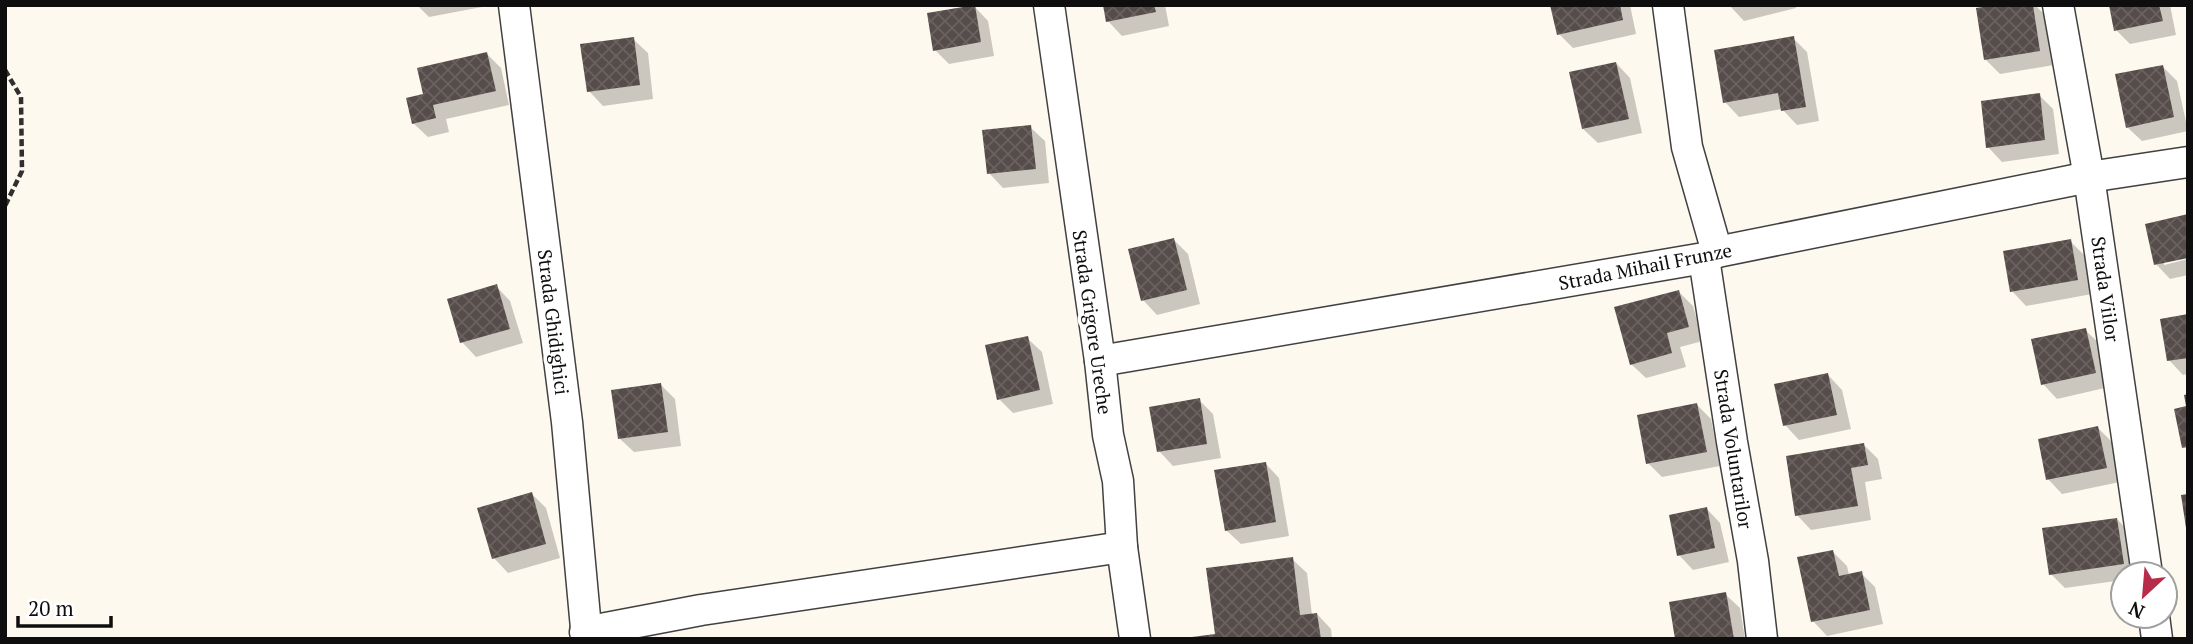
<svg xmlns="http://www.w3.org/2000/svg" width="2193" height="644" viewBox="0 0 2193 644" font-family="'PT Serif',serif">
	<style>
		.shadow { fill: #0003 }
		.building { fill: url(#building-cross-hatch) }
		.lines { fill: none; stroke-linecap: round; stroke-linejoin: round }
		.minor-casing { stroke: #414141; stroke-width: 33 }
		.path { stroke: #303030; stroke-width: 4.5; stroke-dasharray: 7 3.5; stroke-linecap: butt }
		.minor { stroke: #fff; stroke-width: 30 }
		.labels { text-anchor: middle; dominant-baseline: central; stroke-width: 7; stroke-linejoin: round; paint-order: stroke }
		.street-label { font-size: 19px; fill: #0e0e0e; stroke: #fff }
	</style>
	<defs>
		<pattern id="building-cross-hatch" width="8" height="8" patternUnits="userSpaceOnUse" patternTransform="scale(1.75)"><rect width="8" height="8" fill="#564d4a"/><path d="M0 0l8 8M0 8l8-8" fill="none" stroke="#696260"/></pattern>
	</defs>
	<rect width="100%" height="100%" fill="#fef9ef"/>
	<g class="shadow">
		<path d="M417 5H482V7L429 17Z"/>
		<path d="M1105 5H1165L1169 26 1122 36 1108 21Z"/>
		<path d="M1552 5H1630L1636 34 1573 48 1559 34Z"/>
		<path d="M1729 5H1795L1796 8 1744 21Z"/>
		<path d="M2006 5H2035L2046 16 2054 65 2000 74 1986 60Z"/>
		<path d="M2111 5H2170L2176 35 2130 44 2116 30Z"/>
		<path d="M974 6 988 21 994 56 949 64 935 50Z"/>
		<path d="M1793 38 1807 52 1819 121 1797 125 1782 109 1739 117 1725 102Z"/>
		<path d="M633 39 648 53 653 99 603 106 589 91Z"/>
		<path d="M487 54 501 68 509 105 446 119 449 132 428 137 413 123 425 96Z"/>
		<path d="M1616 63 1630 78 1642 133 1598 143 1583 129Z"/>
		<path d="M2163 67 2177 81 2188 131 2142 141 2127 127Z"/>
		<path d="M2039 95 2053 109 2059 154 2002 162 1988 147Z"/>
		<path d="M1030 127 1045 141 1049 183 1003 188 989 173Z"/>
		<path d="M1174 240 1188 254 1200 304 1157 315 1143 300Z"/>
		<path d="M2070 241 2085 256 2092 294 2026 306 2012 291Z"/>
		<path d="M2188 259V275L2170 279 2156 264 2164 261V265Z"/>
		<path d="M496 286 510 301 523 343 476 357 462 342Z"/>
		<path d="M1679 292 1693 306 1703 341 1680 347 1686 367 1646 378 1631 364Z"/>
		<path d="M2188 316V374L2183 375 2169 360Z"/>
		<path d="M2085 330 2100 344 2109 387 2057 399 2043 384Z"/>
		<path d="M1027 338 1042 352 1053 404 1013 413 999 399Z"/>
		<path d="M1828 375 1842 390 1851 429 1799 440 1785 425Z"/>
		<path d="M661 385 675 399 681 446 634 452 619 438Z"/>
		<path d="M1199 400 1213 414 1221 458 1173 466 1159 451Z"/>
		<path d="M1697 405 1711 419 1720 466 1662 477 1648 463Z"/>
		<path d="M2098 428 2112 442 2120 482 2062 494 2048 479Z"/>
		<path d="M1864 445 1878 459 1882 479 1865 482 1871 520 1811 530 1797 515Z"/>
		<path d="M1265 463 1279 478 1289 536 1241 544 1226 530Z"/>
		<path d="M532 494 546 508 560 558 508 573 494 558Z"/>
		<path d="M1706 508 1720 523 1729 562 1693 570 1679 555Z"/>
		<path d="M2117 519 2131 534 2137 574H2123V580L2065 588 2051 574Z"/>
		<path d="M1833 552 1847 566 1849 575 1861 573 1875 587 1883 624 1827 636 1813 621Z"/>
		<path d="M1292 559 1307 573 1312 615 1317 614 1331 629 1332 639H1193L1216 636Z"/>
		<path d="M1725 594 1740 608 1745 639H1677Z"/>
	</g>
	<g class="building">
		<path d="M975 5 981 42 933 51 927 13Z"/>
		<path d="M1103 5H1154L1156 12 1106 22Z"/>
		<path d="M1550 5H1620L1623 20 1557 35Z"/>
		<path d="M1995 5H2033L2040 51 1984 60 1976 8Z"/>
		<path d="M2109 5H2159L2163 21 2114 31Z"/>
		<path d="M1794 36 1806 107 1781 111 1778 93 1723 103 1714 50Z"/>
		<path d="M634 37 640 85 587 92 580 44Z"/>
		<path d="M487 52 496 91 433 105 436 118 412 124 406 98 423 94 417 68Z"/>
		<path d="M1616 62 1629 119 1582 129 1569 72Z"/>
		<path d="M2163 65 2174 117 2126 128 2115 74Z"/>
		<path d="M2040 93 2045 140 1986 148 1981 101Z"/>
		<path d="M1031 125 1036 169 987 174 982 130Z"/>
		<path d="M2188 214V258L2154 265 2145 224Z"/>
		<path d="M1174 238 1187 290 1141 301 1128 249Z"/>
		<path d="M2071 239 2078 280 2010 292 2003 251Z"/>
		<path d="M497 284 510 329 460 343 447 299Z"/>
		<path d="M1679 290 1689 327 1667 333 1672 353 1630 365 1614 307Z"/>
		<path d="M2188 314V358L2167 361 2160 319Z"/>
		<path d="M2086 328 2096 373 2041 385 2031 339Z"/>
		<path d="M1028 336 1040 390 997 400 985 345Z"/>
		<path d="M1828 373 1837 415 1783 426 1774 384Z"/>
		<path d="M661 383 668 432 618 439 611 390Z"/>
		<path d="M2188 394V447L2182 448 2174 409 2186 406 2184 395Z"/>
		<path d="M1200 398 1207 444 1157 452 1149 407Z"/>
		<path d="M1697 403 1707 452 1646 464 1637 415Z"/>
		<path d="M2098 426 2107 468 2046 480 2038 439Z"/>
		<path d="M1864 443 1868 465 1851 468 1858 506 1795 516 1786 456Z"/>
		<path d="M1266 462 1276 522 1225 531 1214 470Z"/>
		<path d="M532 492 546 544 492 559 477 508Z"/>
		<path d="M2188 494V527L2186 528 2181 495Z"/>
		<path d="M1707 507 1715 548 1677 556 1669 515Z"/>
		<path d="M2117 518 2124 564 2049 575 2042 528Z"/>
		<path d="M1833 550 1839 576 1862 571 1870 610 1811 622 1797 557Z"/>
		<path d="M1293 557 1300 615 1317 613 1321 639H1192V637L1215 634 1206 568Z"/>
		<path d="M1726 592 1734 639H1675L1669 602Z"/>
	</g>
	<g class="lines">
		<g class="minor-casing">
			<g id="minor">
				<path d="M514 5 567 422 587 639"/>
				<path d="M1049 5 1100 361 1108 435 1118 481 1122 547 1135 639"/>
				<path d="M1668 5 1687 147 1717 252"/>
				<path d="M2058 5 2089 177 2147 574"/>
				<path d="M1704 258 1732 442 1753 561 1762 639"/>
				<path d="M1100 361 1704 258 1717 252 2089 177 2188 162"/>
				<path d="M2154 616 2157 639"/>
				<path d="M585 632 701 610 1122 547"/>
			</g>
		</g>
		<path class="path" d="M5 70 21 97 22 171 5 206"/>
		<use href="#minor" class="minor"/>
	</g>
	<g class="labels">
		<g class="street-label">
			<text transform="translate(1645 266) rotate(-11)">Strada Mihail Frunze</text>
			<text transform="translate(2106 289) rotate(82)">Strada Viilor</text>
			<text transform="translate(554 322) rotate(83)">Strada Ghidighici</text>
			<text transform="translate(1093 322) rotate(82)">Strada Grigore Ureche</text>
			<text transform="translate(1734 449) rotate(81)">Strada Voluntarilor</text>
		</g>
	</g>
	<rect width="2193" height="644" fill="none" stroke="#0e0e0e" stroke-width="14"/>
	<g transform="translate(2144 595) rotate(206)"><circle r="33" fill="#ffffff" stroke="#9f9f9f" stroke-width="2"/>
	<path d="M0-5L12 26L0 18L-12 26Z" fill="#b72c49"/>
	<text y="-10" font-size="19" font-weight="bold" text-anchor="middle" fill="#0e0e0e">N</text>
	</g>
	<path d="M18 616v10h93v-10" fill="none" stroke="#0e0e0e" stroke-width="3.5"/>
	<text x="28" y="616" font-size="21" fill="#0e0e0e" stroke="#ffffff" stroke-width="5" paint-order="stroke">20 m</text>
</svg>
